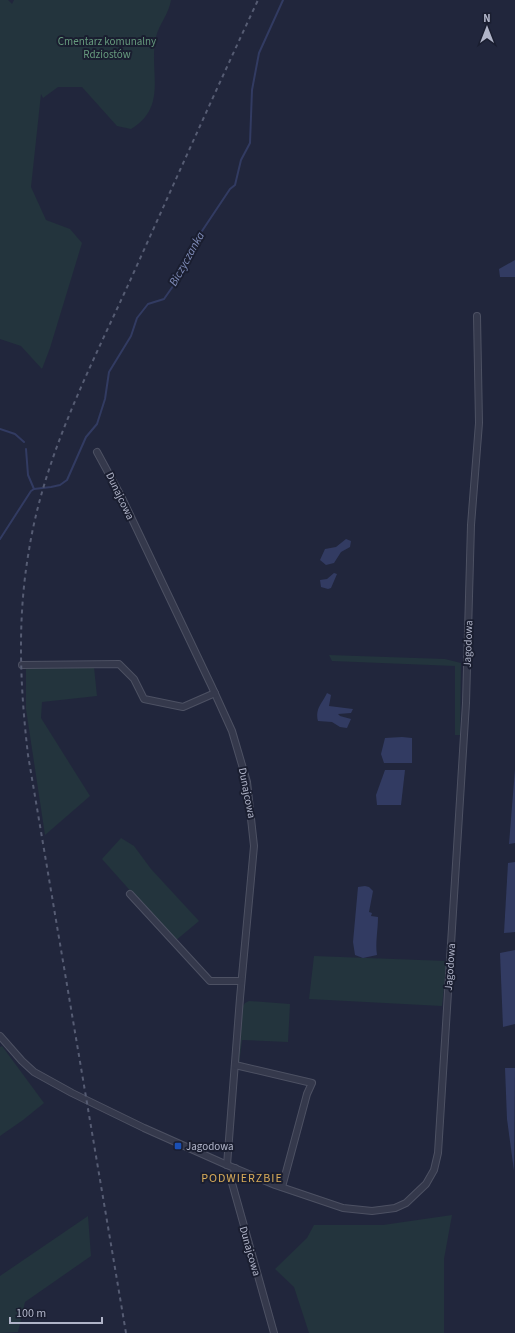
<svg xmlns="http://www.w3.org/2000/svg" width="515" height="1333" viewBox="0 0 515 1333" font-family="'Source Sans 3',sans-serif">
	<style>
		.green { fill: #23343d }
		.water { fill: #323b62 }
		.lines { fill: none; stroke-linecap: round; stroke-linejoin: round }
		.stream { stroke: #323b62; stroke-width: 2 }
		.minor-casing { stroke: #4d5163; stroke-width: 8 }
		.minor { stroke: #35394c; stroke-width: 6 }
		.rail { stroke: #565c73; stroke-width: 2; stroke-dasharray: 4 4; stroke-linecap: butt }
		.transit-dot { fill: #1a4fb4; stroke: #1a1e30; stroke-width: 1.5 }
		.labels { text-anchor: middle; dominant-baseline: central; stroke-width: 4; stroke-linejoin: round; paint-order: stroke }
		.park-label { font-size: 11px; fill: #669a7d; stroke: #1a1e30 }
		.street-label { font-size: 11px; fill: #b0b4c8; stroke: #1a1e30 }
		.poi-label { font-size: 11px; fill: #b0b4c8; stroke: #1a1e30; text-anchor: start }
		.water-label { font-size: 12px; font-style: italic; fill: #7e8ab6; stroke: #1a1e30 }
		.neighbourhood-label { font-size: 12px; letter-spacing: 1px; fill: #d9ac59; stroke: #1a1e30 }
	</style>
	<rect width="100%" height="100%" fill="#21263c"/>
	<g class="green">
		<path d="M0 0H8L12 4 14 0H171C169 14 159 24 156 37 148 70 169 106 131 129L117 126 82 87H58L43 98 41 94 31 187 46 220 70 229 82 243 50 348 42 369 21 346 0 339Z"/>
		<path d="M329 655 445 659 461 663 460 735H455V666L332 661Z"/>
		<path d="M26 667H94L97 696 42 702 41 718 90 796 45 835 26 709Z"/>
		<path d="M121 838 134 846 151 869 199 921 175 941 102 859Z"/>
		<path d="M314 956 447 961 442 1006 309 999Z"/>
		<path d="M249 1001 290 1004 288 1042 242 1040 239 1065 237 1060 242 1007 245 1003Z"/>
		<path d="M2 1046 44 1103 23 1120 0 1136V1047Z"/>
		<path d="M452 1215 444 1259V1333H309L294 1287 275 1269 307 1238 314 1225H383Z"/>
		<path d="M88 1216 91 1256 25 1302 18 1332 0 1333V1276Z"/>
	</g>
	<g class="water">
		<path d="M515 260V277H500L499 269Z"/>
		<path d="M346 539 351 541 350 547 341 552 334 563 326 565 320 560 325 549 336 547Z"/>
		<path d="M334 573 337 574 331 588 328 589 321 587 320 580 327 579Z"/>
		<path d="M327 693 331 695 329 706 353 709 351 713 338 714 340 716 351 719 347 728 340 727 332 722 318 721C315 708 322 704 327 693Z"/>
		<path d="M402 737 412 738V763H384L381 754 385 738Z"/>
		<path d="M515 769V843L509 844Z"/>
		<path d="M385 770H405L401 805H377L376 795Z"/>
		<path d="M515 862V932L504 933 508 863Z"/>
		<path d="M365 886 369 887 373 891 369 912 372 913 371 916 378 917C378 930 375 943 377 955L363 958 355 955 353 942 358 887Z"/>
		<path d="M515 950V1024L503 1027 500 953Z"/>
		<path d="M505 1068H515L514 1171 507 1119Z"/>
	</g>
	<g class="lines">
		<g class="stream">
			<path d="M0 429 15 434 24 442"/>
			<path d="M26 449 28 475 34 489"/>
			<path d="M0 539 31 491 34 489 51 487 60 485 67 480 86 437 97 424 105 399 109 372 131 336 137 318 148 304 164 299 178 279 183 262 192 246 230 189 235 185 241 160 250 143 252 90 259 53 283 0"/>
		</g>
		<g class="minor-casing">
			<g id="minor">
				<path d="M97 452 122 498 212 687 232 731 247 782 254 846 240 998 227 1165"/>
				<path d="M22 665 119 664 134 679 144 699 183 707 215 693"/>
				<path d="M130 894 210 981H241"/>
				<path d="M0 1036 22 1061 34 1072 72 1093 144 1128 227 1165 275 1185 343 1208 372 1211 395 1208 406 1203 426 1184 434 1170 438 1153 466 703 471 525 479 423 477 316"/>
				<path d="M235 1065 312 1083 307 1094 282 1187"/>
				<path d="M235 1168 232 1183 274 1333"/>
			</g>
		</g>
		<use href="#minor" class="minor"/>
		<path class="rail" d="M126 1333 28 755C20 686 17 619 29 550 44 456 90 368 129 283 172 188 214 94 258 0"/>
	</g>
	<rect class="transit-dot" x="174" y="1142" width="8" height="8" rx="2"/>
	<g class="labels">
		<g class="park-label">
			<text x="107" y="41">Cmentarz komunalny<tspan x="107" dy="13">Rdziostów</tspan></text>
		</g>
		<g class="street-label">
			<text transform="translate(120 496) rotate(64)">Dunajcowa</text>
			<text transform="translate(468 644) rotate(-88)">Jagodowa</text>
			<text transform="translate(247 793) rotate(79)">Dunajcowa</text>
			<text transform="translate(450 967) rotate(-86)">Jagodowa</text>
			<text transform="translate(250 1251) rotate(74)">Dunajcowa</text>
		</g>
		<g class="poi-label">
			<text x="186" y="1146">Jagodowa</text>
		</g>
		<g class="water-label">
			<text transform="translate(187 259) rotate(-61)">Biczyczanka</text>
		</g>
		<g class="neighbourhood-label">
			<text x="242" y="1178">PODWIERZBIE</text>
		</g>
	</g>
	<g transform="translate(487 28)" stroke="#1a1e30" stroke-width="3" paint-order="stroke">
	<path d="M0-3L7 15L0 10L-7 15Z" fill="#b0b4c8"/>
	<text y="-6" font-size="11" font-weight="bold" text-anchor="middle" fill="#b0b4c8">N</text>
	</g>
	<path d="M10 1317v6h92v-6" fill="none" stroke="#b0b4c8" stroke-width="2"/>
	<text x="16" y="1317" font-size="12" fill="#b0b4c8" stroke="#1a1e30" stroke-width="3" paint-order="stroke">100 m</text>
</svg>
